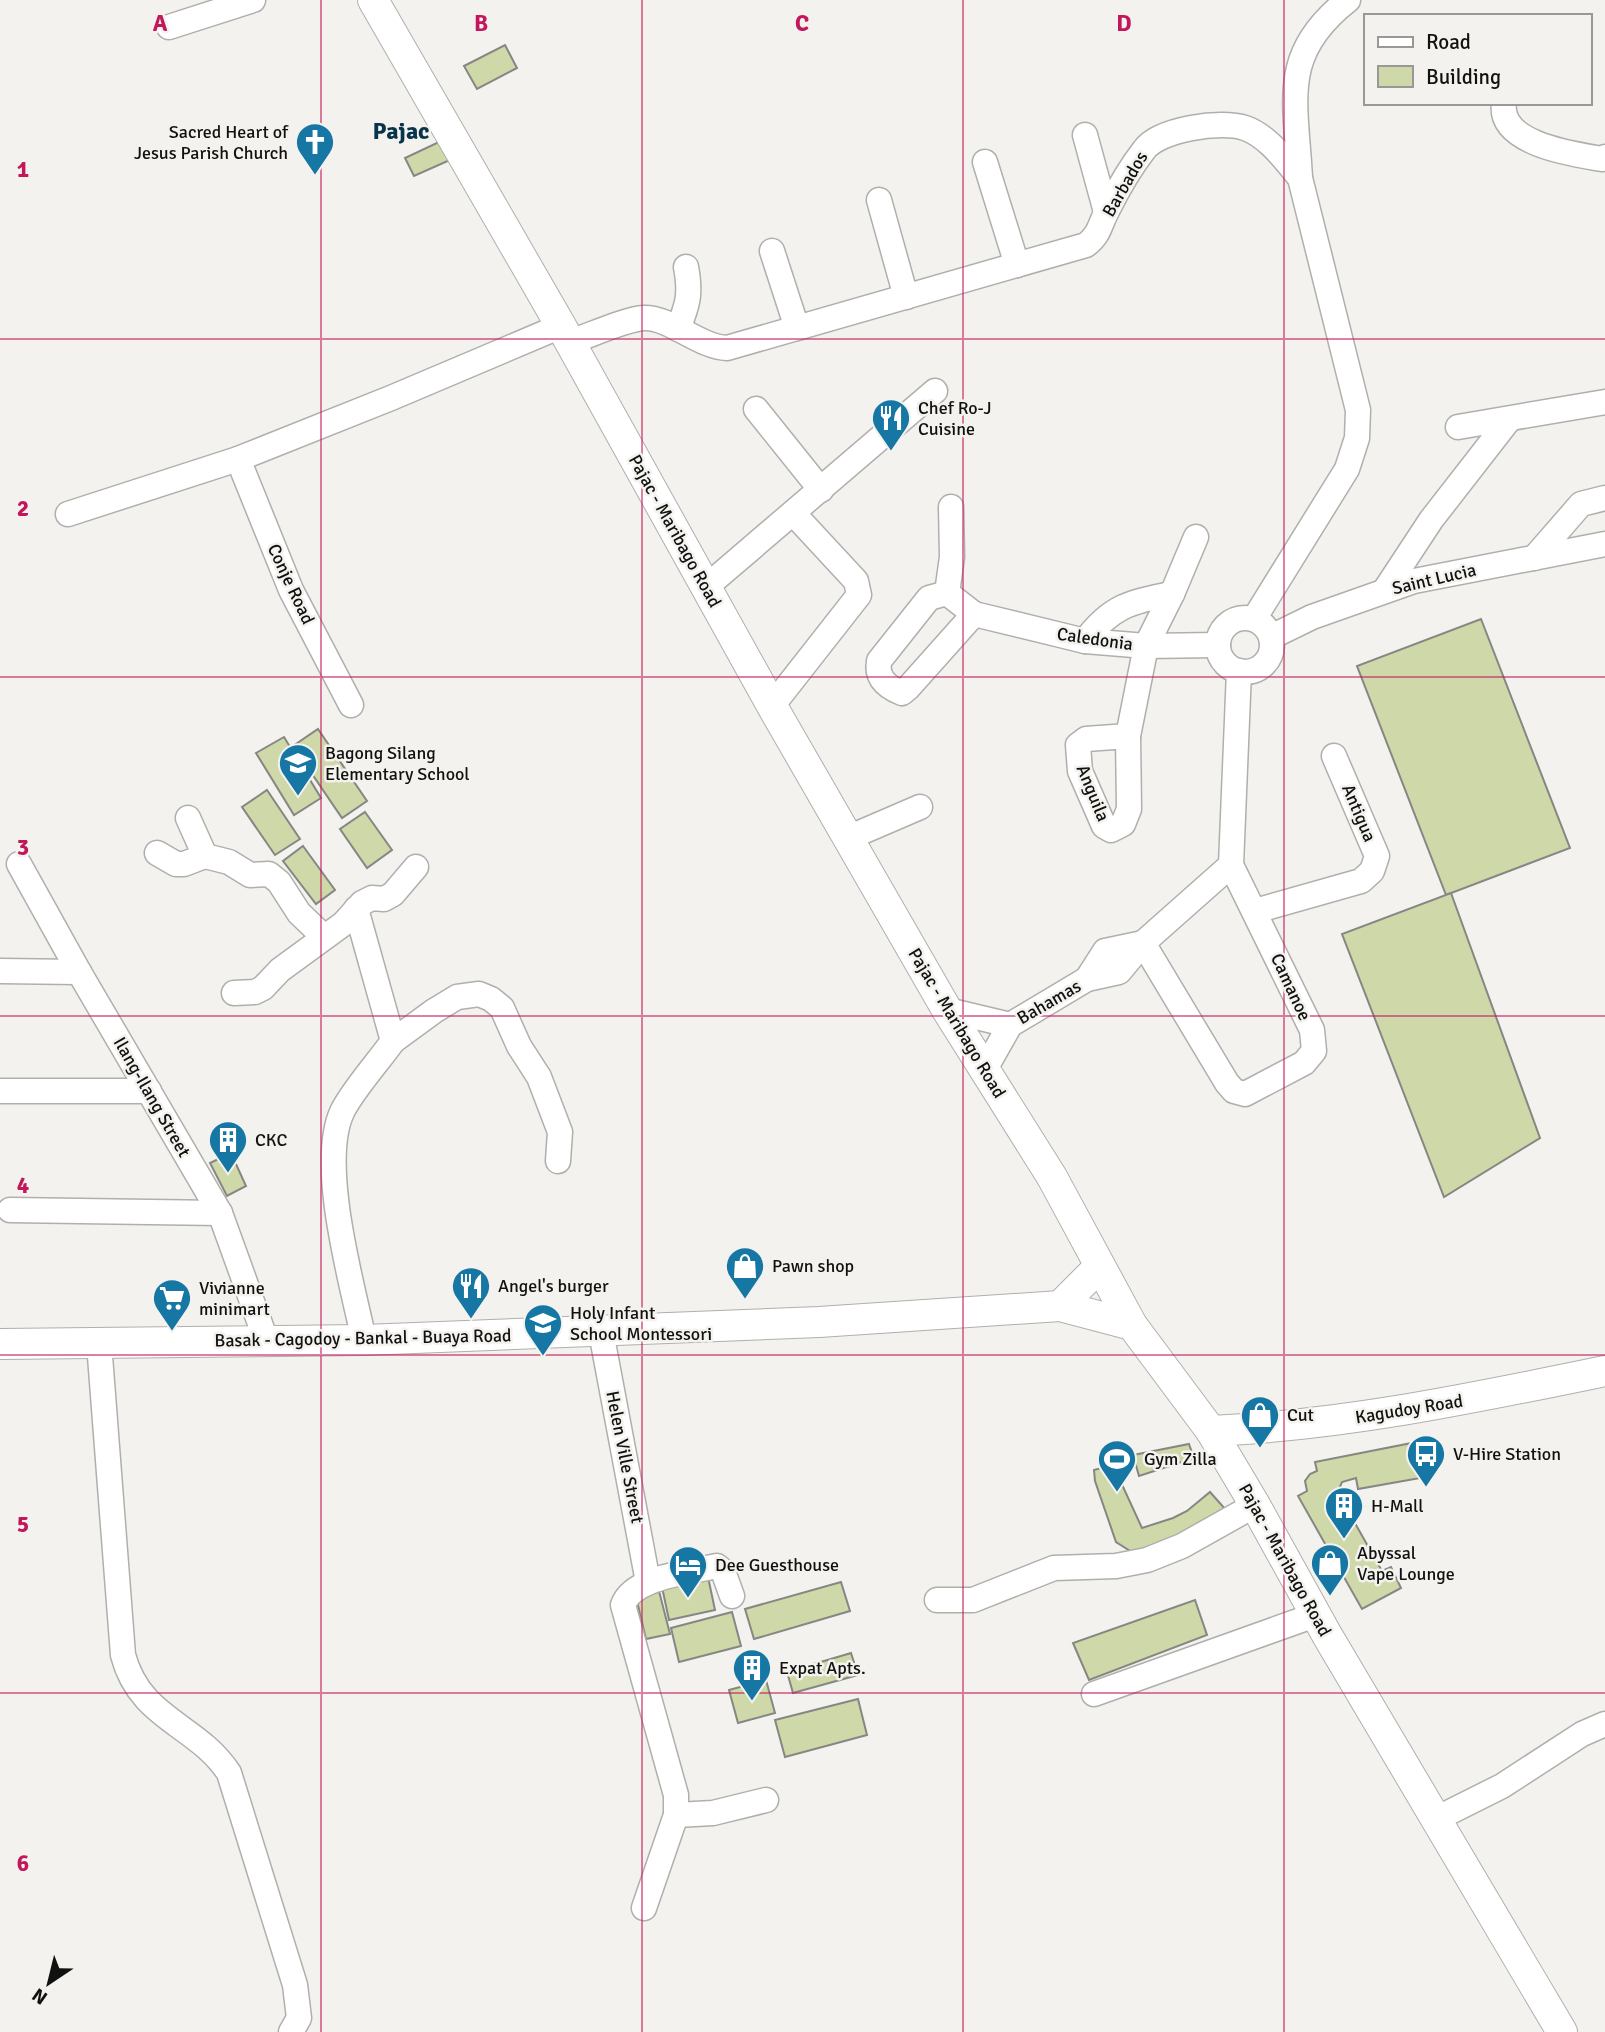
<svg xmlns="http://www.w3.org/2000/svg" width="1605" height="2032" viewBox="0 0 1605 2032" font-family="Signika,sans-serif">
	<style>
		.building { fill: #ced8a8; stroke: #868783; stroke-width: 2 }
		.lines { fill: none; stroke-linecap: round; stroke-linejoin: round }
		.minor-casing { stroke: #b0afac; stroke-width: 27 }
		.tertiary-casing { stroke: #b0afac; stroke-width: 32 }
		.minor { stroke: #fff; stroke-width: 24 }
		.tertiary { stroke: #fff; stroke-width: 30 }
		.grid { fill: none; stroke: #c2185b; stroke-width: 2; stroke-opacity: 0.55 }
		.labels { text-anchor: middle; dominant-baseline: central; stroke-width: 5; stroke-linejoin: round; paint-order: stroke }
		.poi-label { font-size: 18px; fill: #11110f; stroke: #f3f2ee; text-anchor: start }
		.street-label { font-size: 18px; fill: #11110f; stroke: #f3f2ee }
		.district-label { font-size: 24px; font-weight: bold; fill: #07344a; stroke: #f3f2ee }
		.grid-label { font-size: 23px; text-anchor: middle; font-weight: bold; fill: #c2185b; stroke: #f3f2ee; stroke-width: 5; stroke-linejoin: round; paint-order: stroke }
	</style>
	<rect width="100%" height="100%" fill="#f3f2ee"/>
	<g class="building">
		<path d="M505 45 517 68 477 89 464 66Z"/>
		<path d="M441 141 450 160 414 176 405 158Z"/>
		<path d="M1481 619 1570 848 1446 895 1357 666Z"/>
		<path d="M318 729 367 801 342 818 293 746Z"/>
		<path d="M284 737 321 798 294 815 256 753Z"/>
		<path d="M267 790 300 839 275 855 242 807Z"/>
		<path d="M365 812 392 850 367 868 340 829Z"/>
		<path d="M303 846 335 890 316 904 283 861Z"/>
		<path d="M1451 893 1540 1138 1444 1197 1342 934Z"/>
		<path d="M231 1153 246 1186 227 1196 210 1163Z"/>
		<path d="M1432 1439 1438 1455 1437 1461 1431 1470 1425 1471 1426 1477 1358 1489 1356 1478 1342 1482 1333 1503 1339 1513 1347 1509 1382 1571 1391 1567 1401 1588 1362 1609 1298 1496 1307 1491 1305 1481 1310 1474 1317 1471 1315 1462Z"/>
		<path d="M1189 1444 1194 1458 1139 1476 1133 1455Z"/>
		<path d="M1113 1465 1142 1528 1173 1518 1187 1511 1210 1492 1226 1510 1159 1551 1135 1554 1116 1542 1095 1481 1094 1470Z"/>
		<path d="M708 1577 715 1610 669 1620 662 1587Z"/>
		<path d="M841 1582 850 1611 754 1639 745 1609Z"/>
		<path d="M659 1591 670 1634 646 1639 636 1597Z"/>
		<path d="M1195 1600 1207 1635 1089 1680 1073 1643Z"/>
		<path d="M732 1612 741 1646 679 1662 671 1628Z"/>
		<path d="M851 1653 858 1675 793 1693 787 1672Z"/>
		<path d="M766 1680 775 1713 738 1723 729 1690Z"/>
		<path d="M858 1699 867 1735 785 1757 775 1720Z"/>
	</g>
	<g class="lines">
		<g class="minor-casing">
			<g id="minor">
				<path d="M169 27 253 0"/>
				<path d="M1504 103C1498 144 1573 154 1602 159L1605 157"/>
				<path d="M1085 135 1106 212"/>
				<path d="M985 162 1017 265"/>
				<path d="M1300 178C1296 100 1279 54 1348 0"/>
				<path d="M879 200 906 297"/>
				<path d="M772 251 797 328"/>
				<path d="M678 329C688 304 691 294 686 267"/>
				<path d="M570 342C589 336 625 319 644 318 670 317 699 347 727 348L1086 245C1101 233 1099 225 1108 209 1118 189 1130 168 1144 150 1159 129 1221 120 1245 128 1268 136 1285 160 1300 178L1358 410 1357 438 1347 469 1254 619"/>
				<path d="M756 409 821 490"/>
				<path d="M1458 427 1605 402"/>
				<path d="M238 459 291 590 351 705"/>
				<path d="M68 514 238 459 391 398 561 326"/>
				<path d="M1534 558 1581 504 1605 498"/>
				<path d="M706 587 935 391"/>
				<path d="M1385 590 1431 520 1508 421"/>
				<path d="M947 593 974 614 908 688 902 693C887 687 876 678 879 661L929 598Z"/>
				<path d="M947 593 952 557 951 507"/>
				<path d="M974 614 1085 641 1146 646 1218 645"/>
				<circle cx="1245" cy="645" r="27"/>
				<path d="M1271 637 1312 617 1414 581 1605 544"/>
				<path d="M1085 641C1110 607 1131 601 1172 594"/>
				<path d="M772 706 859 595 856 581 793 513"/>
				<path d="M1128 736 1129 809 1123 824 1111 830 1104 826 1080 771 1078 745 1086 739Z"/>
				<path d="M1128 736 1146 646 1172 594 1196 537"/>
				<path d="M188 818 205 856"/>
				<path d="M848 838 920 807"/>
				<path d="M157 853 176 864H184L205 856 229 862 250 875 269 874 279 882 299 913 324 937"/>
				<path d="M19 864 79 972 220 1213 266 1340"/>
				<path d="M1231 865 1239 671"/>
				<path d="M356 909 393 1041C379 1061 352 1091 342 1112 318 1164 352 1284 364 1340"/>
				<path d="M1255 911 1361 881 1372 871 1377 856 1334 756"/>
				<path d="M1143 943 1227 1083 1234 1091 1245 1094 1304 1063 1314 1051 1312 1030 1231 865"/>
				<path d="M0 971 79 972"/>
				<path d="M1087 979 1105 951 1143 943"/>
				<path d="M234 993 255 992 263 988 280 970 343 924 362 903 372 898 384 899 393 894 416 867"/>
				<path d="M947 1010 1010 1025"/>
				<path d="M393 1041 434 1011 457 997 479 994 491 999 502 1008 519 1046 539 1077 560 1132 558 1161"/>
				<path d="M985 1069 1010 1025 1087 979 1119 972 1143 943 1231 865"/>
				<path d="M0 1091H149"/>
				<path d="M10 1210 220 1213"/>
				<path d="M601 1332 648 1582"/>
				<path d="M99 1343 123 1655C140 1720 197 1724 229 1773L295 1985 299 2018 291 2032"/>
				<path d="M937 1600H973L1054 1568 1116 1566 1147 1560 1182 1546 1255 1505"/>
				<path d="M1094 1694 1315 1615"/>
				<path d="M676 1815 713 1813 766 1800"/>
				<path d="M1436 1819 1502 1786 1582 1734 1605 1724"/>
				<path d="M644 1908 676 1815V1795L623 1605C633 1577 690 1572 717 1566L723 1571 732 1596"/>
			</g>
		</g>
		<g class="tertiary-casing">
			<g id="tertiary">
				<path d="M373 0 561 326 772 706 947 1010 1052 1177 1132 1325 1211 1431 1255 1505 1327 1635 1562 2032"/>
				<path d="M1060 1306 1099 1267"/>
				<path d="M0 1344 364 1340 819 1322 1060 1306 1132 1325"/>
				<path d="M1211 1431C1345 1425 1474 1398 1605 1371"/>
			</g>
		</g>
		<use href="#minor" class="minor"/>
		<use href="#tertiary" class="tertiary"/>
	</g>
	<path class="grid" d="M321 0V2032M642 0V2032M963 0V2032M1284 0V2032M0 339H1605M0 677H1605M0 1016H1605M0 1355H1605M0 1693H1605"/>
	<defs>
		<g id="church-pin" transform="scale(2.0125)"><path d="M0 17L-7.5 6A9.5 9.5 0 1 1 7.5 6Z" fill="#1677a4" stroke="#f3f2ee"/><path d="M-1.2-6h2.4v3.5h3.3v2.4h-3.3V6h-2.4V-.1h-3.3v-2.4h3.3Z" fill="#fff"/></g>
		<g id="restaurant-pin" transform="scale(2.0125)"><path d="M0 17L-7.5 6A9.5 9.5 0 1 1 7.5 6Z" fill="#1677a4" stroke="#f3f2ee"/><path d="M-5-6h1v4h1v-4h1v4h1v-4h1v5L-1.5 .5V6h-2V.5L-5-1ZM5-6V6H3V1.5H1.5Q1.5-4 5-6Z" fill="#fff"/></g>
		<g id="school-pin" transform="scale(2.0125)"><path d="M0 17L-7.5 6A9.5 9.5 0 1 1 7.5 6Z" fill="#1677a4" stroke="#f3f2ee"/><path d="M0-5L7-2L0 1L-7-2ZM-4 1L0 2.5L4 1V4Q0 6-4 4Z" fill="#fff"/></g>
		<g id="building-pin" transform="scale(2.0125)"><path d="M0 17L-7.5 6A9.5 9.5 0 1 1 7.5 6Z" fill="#1677a4" stroke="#f3f2ee"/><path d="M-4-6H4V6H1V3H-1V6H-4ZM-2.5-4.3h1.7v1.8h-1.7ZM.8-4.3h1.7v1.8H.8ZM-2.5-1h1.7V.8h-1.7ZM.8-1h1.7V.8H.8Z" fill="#fff"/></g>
		<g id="shop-pin" transform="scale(2.0125)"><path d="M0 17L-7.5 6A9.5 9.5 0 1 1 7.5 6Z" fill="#1677a4" stroke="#f3f2ee"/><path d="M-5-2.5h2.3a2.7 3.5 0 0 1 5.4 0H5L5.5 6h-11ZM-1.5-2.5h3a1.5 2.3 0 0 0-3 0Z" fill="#fff"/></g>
		<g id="supermarket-pin" transform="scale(2.0125)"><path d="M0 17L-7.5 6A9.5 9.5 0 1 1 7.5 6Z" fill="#1677a4" stroke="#f3f2ee"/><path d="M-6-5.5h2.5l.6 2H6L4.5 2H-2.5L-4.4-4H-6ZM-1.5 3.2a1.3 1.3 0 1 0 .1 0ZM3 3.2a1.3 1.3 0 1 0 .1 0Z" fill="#fff"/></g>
		<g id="bus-pin" transform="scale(2.0125)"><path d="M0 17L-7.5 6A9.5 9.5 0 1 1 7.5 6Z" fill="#1677a4" stroke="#f3f2ee"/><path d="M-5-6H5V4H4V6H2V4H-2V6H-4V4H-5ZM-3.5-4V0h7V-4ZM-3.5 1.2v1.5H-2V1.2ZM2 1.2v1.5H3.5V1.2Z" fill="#fff"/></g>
		<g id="stadium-pin" transform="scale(2.0125)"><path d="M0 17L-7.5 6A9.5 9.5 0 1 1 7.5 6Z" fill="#1677a4" stroke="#f3f2ee"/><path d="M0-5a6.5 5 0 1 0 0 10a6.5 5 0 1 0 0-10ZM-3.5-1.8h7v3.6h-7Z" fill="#fff"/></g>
		<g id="hotel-pin" transform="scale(2.0125)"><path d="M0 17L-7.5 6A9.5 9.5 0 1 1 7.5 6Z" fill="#1677a4" stroke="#f3f2ee"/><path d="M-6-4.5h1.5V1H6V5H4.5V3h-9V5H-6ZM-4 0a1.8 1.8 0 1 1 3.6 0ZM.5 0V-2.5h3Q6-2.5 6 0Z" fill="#fff"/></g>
	</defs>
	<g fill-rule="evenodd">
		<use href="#church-pin" x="315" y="142"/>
		<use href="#restaurant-pin" x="891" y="418"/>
		<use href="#school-pin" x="298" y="763"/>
		<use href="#building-pin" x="228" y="1140"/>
		<use href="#shop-pin" x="745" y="1266"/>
		<use href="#restaurant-pin" x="471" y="1286"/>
		<use href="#supermarket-pin" x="172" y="1298"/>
		<use href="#school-pin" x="543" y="1323"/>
		<use href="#shop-pin" x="1260" y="1415"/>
		<use href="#bus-pin" x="1426" y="1454"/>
		<use href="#stadium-pin" x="1117" y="1459"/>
		<use href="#building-pin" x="1344" y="1506"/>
		<use href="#shop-pin" x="1330" y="1563"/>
		<use href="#hotel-pin" x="688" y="1565"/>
		<use href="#building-pin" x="752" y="1668"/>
	</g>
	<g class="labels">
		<g class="poi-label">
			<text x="288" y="132" text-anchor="end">Sacred Heart of<tspan x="288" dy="21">Jesus Parish Church</tspan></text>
			<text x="918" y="408">Chef Ro-J<tspan x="918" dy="21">Cuisine</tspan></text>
			<text x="325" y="753">Bagong Silang<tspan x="325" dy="21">Elementary School</tspan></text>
			<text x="255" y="1140">CKC</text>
			<text x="772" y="1266">Pawn shop</text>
			<text x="498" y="1286">Angel's burger</text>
			<text x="199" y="1288">Vivianne<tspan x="199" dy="21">minimart</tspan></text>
			<text x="570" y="1313">Holy Infant<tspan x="570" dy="21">School Montessori</tspan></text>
			<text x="1287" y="1415">Cut</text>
			<text x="1453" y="1454">V-Hire Station</text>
			<text x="1144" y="1459">Gym Zilla</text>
			<text x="1371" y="1506">H-Mall</text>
			<text x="1357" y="1553">Abyssal<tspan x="1357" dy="21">Vape Lounge</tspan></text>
			<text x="715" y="1565">Dee Guesthouse</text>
			<text x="779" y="1668">Expat Apts.</text>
		</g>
		<g class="street-label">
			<text transform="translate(1125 184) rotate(-60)">Barbados</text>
			<text transform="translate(675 531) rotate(61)">Pajac - Maribago Road</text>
			<text transform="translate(1434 579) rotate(-13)">Saint Lucia</text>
			<text transform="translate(291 584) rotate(65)">Conje Road</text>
			<text transform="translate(1095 639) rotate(8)">Caledonia</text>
			<text transform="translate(1093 793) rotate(68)">Anguila</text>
			<text transform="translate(1359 813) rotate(67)">Antigua</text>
			<text transform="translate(1291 987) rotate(65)">Camanoe</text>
			<text transform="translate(1049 1002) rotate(-30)">Bahamas</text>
			<text transform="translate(957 1023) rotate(59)">Pajac - Maribago Road</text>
			<text transform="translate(152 1097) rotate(60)">Ilang-Ilang Street</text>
			<text transform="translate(363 1338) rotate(-1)">Basak - Cagodoy - Bankal - Buaya Road</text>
			<text transform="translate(1409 1409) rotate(-9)">Kagudoy Road</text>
			<text transform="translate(625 1457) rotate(79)">Helen Ville Street</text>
			<text transform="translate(1285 1560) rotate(61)">Pajac - Maribago Road</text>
		</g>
		<g class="district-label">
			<text x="401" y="131">Pajac</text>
		</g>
	</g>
	<g class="grid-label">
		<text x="160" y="31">A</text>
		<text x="481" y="31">B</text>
		<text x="802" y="31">C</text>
		<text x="1124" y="31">D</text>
		<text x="23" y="177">1</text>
		<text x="23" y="516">2</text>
		<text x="23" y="855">3</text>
		<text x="23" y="1193">4</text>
		<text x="23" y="1532">5</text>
		<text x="23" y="1871">6</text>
	</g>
	<rect x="1364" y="14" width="228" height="91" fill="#f3f2ee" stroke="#999895" stroke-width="2"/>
	<rect x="1378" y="37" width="35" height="10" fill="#ffffff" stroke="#999895" stroke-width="2"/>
	<text x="1426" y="49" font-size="21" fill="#11110f">Road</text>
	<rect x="1378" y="66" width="35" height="21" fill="#ced8a8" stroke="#999895" stroke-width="2"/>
	<text x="1426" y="84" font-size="21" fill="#11110f">Building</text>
	<g transform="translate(49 1983) rotate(215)" stroke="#f3f2ee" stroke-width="5" paint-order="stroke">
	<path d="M0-5L12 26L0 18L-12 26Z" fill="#11110f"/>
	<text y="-10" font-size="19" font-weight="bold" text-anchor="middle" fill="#11110f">N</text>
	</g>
</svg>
